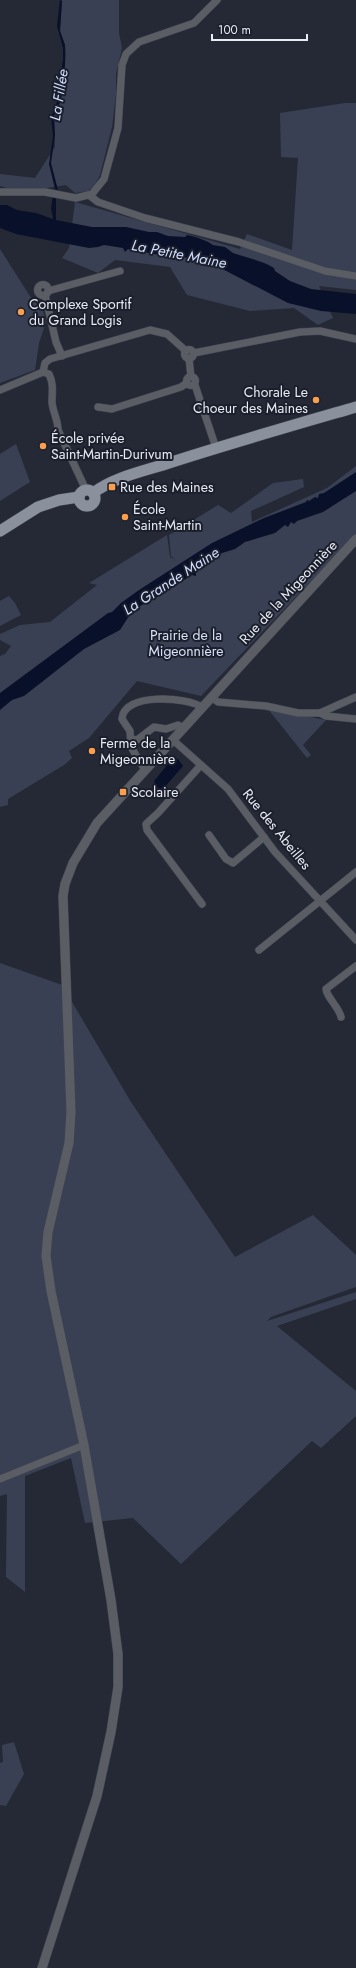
<svg xmlns="http://www.w3.org/2000/svg" width="356" height="1968" viewBox="0 0 356 1968" font-family="Jost,sans-serif">
	<style>
		.green { fill: #3a4053 }
		.water { fill: #09102a }
		.lines { fill: none; stroke-linecap: round; stroke-linejoin: round }
		.minor-casing { stroke: #404451; stroke-width: 8 }
		.tertiary-casing { stroke: #404451; stroke-width: 10 }
		.primary-casing { stroke: #404451; stroke-width: 12 }
		.minor { stroke: #5b5d64; stroke-width: 7 }
		.tertiary { stroke: #5b5d64; stroke-width: 9 }
		.primary { stroke: #8b909d; stroke-width: 11 }
		.poi-dot { fill: #fa9f4e; stroke: #1b1f2c; stroke-width: 1.5 }
		.labels { text-anchor: middle; dominant-baseline: central; stroke-width: 4; stroke-linejoin: round; paint-order: stroke }
		.poi-label { font-size: 14px; fill: #e8ebf4; stroke: #1b1f2c; text-anchor: start }
		.street-label { font-size: 14px; fill: #e8ebf4; stroke: #1b1f2c }
		.park-label { font-size: 14px; fill: #d9e2f9; stroke: #1b1f2c }
		.water-label { font-size: 15px; font-style: italic; fill: #cfdcff; stroke: #1b1f2c }
	</style>
	<rect width="100%" height="100%" fill="#252936"/>
	<g class="green">
		<path d="M62 0H119V33L122 48 116 74V95L112 127 100 175 94 186 88 191 75 193 66 185 21 192 0 186V174L35 178 55 147 54 116 61 100 66 55 65 45 60 31Z"/>
		<path d="M345 103H356V290L319 286 333 318 318 325 294 308 250 311 187 295 170 267 115 260 98 273 62 258 69 248 75 202 240 249 247 234 292 250 298 158 281 157 280 113Z"/>
		<path d="M0 249 33 301 40 300 46 322 39 343 35 370 0 383Z"/>
		<path d="M16 444 30 482 0 501V454Z"/>
		<path d="M356 466V534L201 696 137 681 89 738 69 751 72 758 64 765 8 799V805L0 807V656L5 654 11 646 0 640V634L20 625 50 622 97 585 89 583 167 535 170 557 176 560 171 556 169 535 218 505 231 513 273 483 303 479 304 487 251 511 252 522 327 488Z"/>
		<path d="M9 596 15 603 21 615 0 626V601Z"/>
		<path d="M268 709 326 720 303 745 311 755 307 758Z"/>
		<path d="M0 963 62 985 131 1102 235 1257 313 1215 356 1255V1287L271 1317 267 1321 356 1292V1299L277 1326 356 1391V1416L321 1448 312 1441 181 1564 133 1518 85 1523 71 1458 25 1476V1592L6 1577 7 1494 0 1496Z"/>
		<path d="M14 1742 24 1774 6 1806 0 1805V1763L3 1762 2 1745Z"/>
	</g>
	<g class="water">
		<path d="M60 0 62 1 60 31 65 45V65L61 100 54 116 55 135 51 163 58 190 55 189 49 164 53 136 51 117 57 102 63 59V48L57 26Z"/>
		<path d="M53 195H56V220L92 227H126L149 232H157L168 236 185 237 187 235C197 237 206 240 213 245 216 246 222 246 225 247 228 249 230 251 233 253 247 258 261 260 274 268L275 271 290 281 311 289 356 294V314L321 311 288 303 211 263 193 257 176 258 128 249 125 252 123 248 104 245 98 247 89 248 16 234 0 228V205H7L17 210 36 213 53 219 51 208Z"/>
		<path d="M356 472V491L323 512 297 521 294 524 291 522 288 527 285 525 275 533 245 542 235 549 222 553 196 571V576L192 575 154 599 136 608 137 611 129 616 120 630 84 649 24 696 12 700 0 710V693L108 613 112 612 121 603 139 590 212 543 264 518 306 502 307 500 309 501 315 497 318 498 319 494 324 493Z"/>
		<path d="M173 758 178 759 183 766 164 788 160 789 156 786 154 781Z"/>
	</g>
	<g class="lines">
		<g class="minor-casing">
			<g id="minor">
				<path d="M0 192H45L76 198 92 194 104 179 118 128 122 65 126 54 139 42 194 23 217 0"/>
				<path d="M89 195 98 202 145 218 239 242 325 271 356 276"/>
				<circle cx="43" cy="290" r="5.5"/>
				<path d="M48 291 120 271"/>
				<path d="M45 295 56 342 62 356"/>
				<circle cx="189" cy="354" r="4.5"/>
				<path d="M194 353 300 332 320 331 356 339"/>
				<path d="M189 358 191 377"/>
				<path d="M43 372 45 363 50 359 150 330 167 334 186 351"/>
				<path d="M43 372 49 374C54 385 52 391 52 402 52 410 58 419 58 430L86 490"/>
				<circle cx="191" cy="381" r="4.5"/>
				<path d="M195 385 216 448"/>
				<path d="M0 390 43 372"/>
				<path d="M98 407 112 409 181 387 187 383"/>
				<path d="M211 697 218 702 266 706 298 713H320L356 697"/>
				<path d="M320 713 326 716 356 719"/>
				<path d="M131 739 137 740 154 727 166 729 178 725 183 728"/>
				<path d="M173 740 228 789 275 852 356 940"/>
				<path d="M201 765 158 813 146 824 147 830 202 904"/>
				<path d="M145 770 131 747 130 731 122 719C123 692 187 697 202 707"/>
				<path d="M209 835 226 859 233 863 264 837"/>
				<path d="M259 950 356 872"/>
				<path d="M341 1017C339 1007 327 998 326 989L356 966"/>
				<path d="M0 1479 84 1445"/>
			</g>
		</g>
		<g class="tertiary-casing">
			<path id="tertiary" d="M42 1968 97 1796 111 1732 118 1687V1654L111 1600 84 1445 51 1291 46 1256 48 1232 69 1143 71 1112 63 896 65 884 73 863 97 823 356 539"/>
		</g>
		<g class="primary-casing">
			<g id="primary">
				<circle cx="87" cy="498" r="8"/>
				<path d="M93 493C114 477 144 471 169 463 231 443 294 425 356 407"/>
				<path d="M0 531 38 507 59 500 79 497"/>
			</g>
		</g>
		<use href="#minor" class="minor"/>
		<use href="#tertiary" class="tertiary"/>
		<use href="#primary" class="primary"/>
	</g>
	<g class="poi-dot">
		<circle cx="21" cy="312" r="4"/>
		<circle cx="316" cy="400" r="4"/>
		<circle cx="43" cy="446" r="4"/>
		<rect x="108" y="483" width="8" height="8" rx="2"/>
		<circle cx="125" cy="517" r="4"/>
		<circle cx="92" cy="751" r="4"/>
		<rect x="119" y="788" width="8" height="8" rx="2"/>
	</g>
	<g class="labels">
		<g class="poi-label">
			<text x="29" y="304">Complexe Sportif<tspan x="29" dy="16">du Grand Logis</tspan></text>
			<text x="308" y="392" text-anchor="end">Chorale Le<tspan x="308" dy="16">Choeur des Maines</tspan></text>
			<text x="51" y="438">École privée<tspan x="51" dy="16">Saint-Martin-Durivum</tspan></text>
			<text x="120" y="487">Rue des Maines</text>
			<text x="133" y="509">École<tspan x="133" dy="16">Saint-Martin</tspan></text>
			<text x="100" y="743">Ferme de la<tspan x="100" dy="16">Migeonnière</tspan></text>
			<text x="131" y="792">Scolaire</text>
		</g>
		<g class="street-label">
			<text transform="translate(288 592) rotate(-47)">Rue de la Migeonnière</text>
			<text transform="translate(277 829) rotate(51)">Rue des Abeilles</text>
		</g>
		<g class="park-label">
			<text x="186" y="635">Prairie de la<tspan x="186" dy="16">Migeonnière</tspan></text>
		</g>
		<g class="water-label">
			<text transform="translate(59 95) rotate(-81)">La Fillée</text>
			<text transform="translate(179 254) rotate(11)">La Petite Maine</text>
			<text transform="translate(171 581) rotate(-33)">La Grande Maine</text>
		</g>
	</g>
	<path d="M212 34v6h95v-6" fill="none" stroke="#e8ebf4" stroke-width="2"/>
	<text x="218" y="34" font-size="12" fill="#e8ebf4" stroke="#1b1f2c" stroke-width="3" paint-order="stroke">100 m</text>
</svg>
